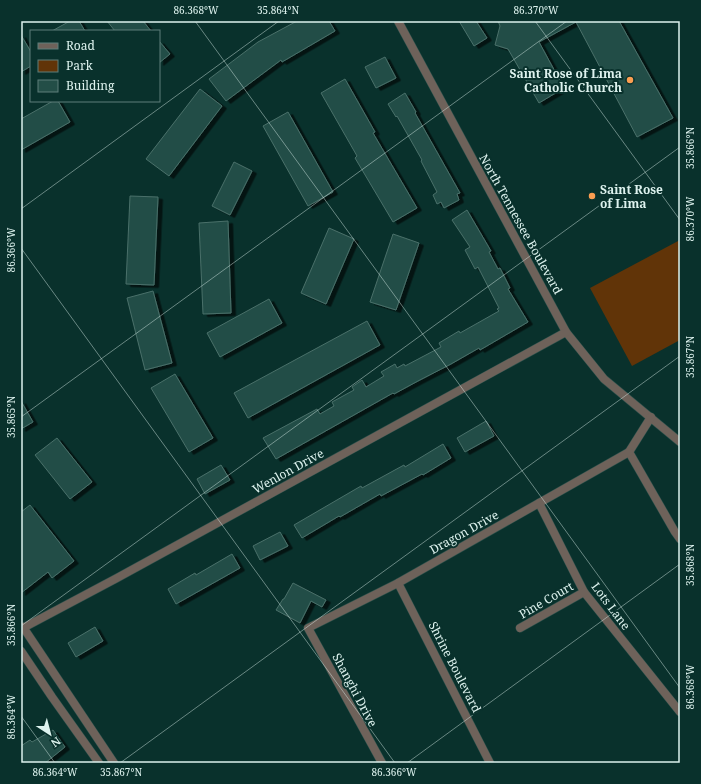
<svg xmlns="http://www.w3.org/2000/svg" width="701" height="784" viewBox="0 0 701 784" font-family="'Noto Serif',serif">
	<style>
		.green { fill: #613408 }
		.building { fill: #234e47; stroke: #4a706a; filter: url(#shadow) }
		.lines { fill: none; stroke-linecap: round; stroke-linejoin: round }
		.minor-casing { stroke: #2b504b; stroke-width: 9 }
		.minor { stroke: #6e625a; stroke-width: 8 }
		.ticks { fill: none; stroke: #ddf2ee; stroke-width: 1; stroke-opacity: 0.45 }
		.poi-dot { fill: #fb9e51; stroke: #09312c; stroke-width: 1.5 }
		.labels { text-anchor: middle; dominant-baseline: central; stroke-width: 4; stroke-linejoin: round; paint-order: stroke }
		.poi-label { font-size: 12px; font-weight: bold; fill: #ddf2ee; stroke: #09312c; text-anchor: end }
		.street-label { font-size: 12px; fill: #ddf2ee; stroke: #09312c }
		.neatline { fill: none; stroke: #ddf2ee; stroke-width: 1.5 }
		.ticks-label { font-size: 10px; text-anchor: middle; fill: #ddf2ee }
	</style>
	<defs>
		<filter id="shadow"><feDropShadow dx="4.5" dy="2.5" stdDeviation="0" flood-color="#0009"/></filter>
	</defs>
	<rect width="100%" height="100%" fill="#09312c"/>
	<path class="green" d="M680 240V340L632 366 590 288Z"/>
	<g class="building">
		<path d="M70 21H79L85 31H52Z"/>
		<path d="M107 21H143L151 31H115Z"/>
		<path d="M297 21H329L335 31 282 62 281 60 226 101 209 79 258 42Z"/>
		<path d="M459 21H476L487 38 474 46Z"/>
		<path d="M498 21H619L673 118 637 137 576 22 539 42 564 88 539 103 508 49 495 45 500 26Z"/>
		<path d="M21 35 31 52V66L21 72Z"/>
		<path d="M159 41 170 54 159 63Z"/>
		<path d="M385 57 396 78 376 88 365 67Z"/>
		<path d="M345 79 375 132 373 133 417 208 393 222 355 158 357 156 321 93Z"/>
		<path d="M200 89 222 106 169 176 146 159Z"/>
		<path d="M405 93 416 112 415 113 460 193 457 194 459 200 444 208 441 202 437 204 433 195 437 192 421 161 422 160 397 116 396 117 388 104Z"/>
		<path d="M53 101H58L70 122 21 150V119Z"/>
		<path d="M288 112 333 192 308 206 263 126Z"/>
		<path d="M234 162 252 171 230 215 212 206Z"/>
		<path d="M130 196 158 197 154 285 126 284Z"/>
		<path d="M467 210 491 251 489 252 498 269 500 268 510 288 508 289 528 322 480 350 479 348 451 364 418 381 394 394 393 393 276 459 263 438 317 409 320 414 334 406 332 402 354 390 352 387 362 380 366 387 384 376 381 372 395 364 397 368 404 364 405 366 441 347 439 343 459 331 460 333 499 311 497 309 499 308 478 267 475 269 465 250 470 247 452 220Z"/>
		<path d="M228 221 231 313 203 314 199 223Z"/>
		<path d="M329 228 354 239 326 304 301 293Z"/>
		<path d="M393 234 419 243 396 310 370 302Z"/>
		<path d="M153 291 172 363 145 370 127 298Z"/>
		<path d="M269 299 282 323 220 357 207 333Z"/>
		<path d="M367 321 380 345 248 418 234 393Z"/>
		<path d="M175 374 213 438 189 452 151 388Z"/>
		<path d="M21 401 33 422 21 429Z"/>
		<path d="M486 421 494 436 465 452 457 438Z"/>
		<path d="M57 438 92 482 70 499 35 455Z"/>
		<path d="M443 444 451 458 423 475 422 474 381 496 380 494 340 517 339 516 302 538 294 525 361 486 362 488 404 465 405 467Z"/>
		<path d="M221 465 230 480 205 494 197 479Z"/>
		<path d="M30 505 74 561 52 578 48 572 21 593V512Z"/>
		<path d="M280 532 288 546 260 560 253 546Z"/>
		<path d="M232 554 240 568 176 604 168 589 195 573 196 575Z"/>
		<path d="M293 583 326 600 322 607 311 601 300 623 276 610 283 599H284Z"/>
		<path d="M95 627 103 641 76 657 68 643Z"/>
		<path d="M53 730 65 747 45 763H21V746L30 740 32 742Z"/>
	</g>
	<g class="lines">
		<g class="minor-casing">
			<g id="minor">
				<path d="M398 21 566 332 604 379 680 442"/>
				<path d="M651 417 629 452 675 532 680 539"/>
				<path d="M539 503 584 592 680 712"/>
				<path d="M398 583 490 763"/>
				<path d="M23 627 114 763"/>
				<path d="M520 628 584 592"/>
				<path d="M21 629 117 578 566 332"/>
				<path d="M21 651 52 697 99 763"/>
				<path d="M382 763 308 628 398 583 629 452"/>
			</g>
		</g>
		<use href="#minor" class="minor"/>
	</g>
	<path class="ticks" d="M195 21 680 688M535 21 680 220M21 209 279 21M21 248 395 763M21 417 567 21M21 626 680 147M21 716 55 763M120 763 680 356M407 763 680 564"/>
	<g class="poi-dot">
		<circle cx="630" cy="80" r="4"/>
		<circle cx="592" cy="196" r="4"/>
	</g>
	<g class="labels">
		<g class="poi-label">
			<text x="622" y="73">Saint Rose of Lima<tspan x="622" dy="14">Catholic Church</tspan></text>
			<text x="600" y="189" text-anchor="start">Saint Rose<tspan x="600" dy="14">of Lima</tspan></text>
		</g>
		<g class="street-label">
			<text transform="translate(521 224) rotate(61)">North Tennessee Boulevard</text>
			<text transform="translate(288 471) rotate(-29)">Wenlon Drive</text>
			<text transform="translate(464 532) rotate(-29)">Dragon Drive</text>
			<text transform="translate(546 600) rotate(-30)">Pine Court</text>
			<text transform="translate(611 606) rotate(53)">Lots Lane</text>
			<text transform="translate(455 667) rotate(63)">Shrine Boulevard</text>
			<text transform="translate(355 690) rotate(62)">Shanghi Drive</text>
		</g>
	</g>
	<rect width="701" height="784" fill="none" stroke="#09312c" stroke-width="44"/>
	<rect x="30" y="30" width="130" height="72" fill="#09312c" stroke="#5e7e7a"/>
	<rect x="38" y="43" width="20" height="6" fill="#6e625a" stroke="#5e7e7a"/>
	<text x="66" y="50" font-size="12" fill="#ddf2ee">Road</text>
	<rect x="38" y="60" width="20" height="12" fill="#613408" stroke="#5e7e7a"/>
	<text x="66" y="70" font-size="12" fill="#ddf2ee">Park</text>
	<rect x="38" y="80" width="20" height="12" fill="#234e47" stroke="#5e7e7a"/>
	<text x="66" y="90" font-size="12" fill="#ddf2ee">Building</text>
	<g transform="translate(50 734) rotate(144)" stroke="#09312c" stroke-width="3" paint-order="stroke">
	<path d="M0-3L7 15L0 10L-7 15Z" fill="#ddf2ee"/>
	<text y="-6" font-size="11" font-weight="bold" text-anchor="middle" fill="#ddf2ee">N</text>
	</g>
	<rect x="22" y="22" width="657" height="740" class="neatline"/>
	<g class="ticks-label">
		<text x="196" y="14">86.368°W</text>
		<text x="278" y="14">35.864°N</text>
		<text x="536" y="14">86.370°W</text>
		<text transform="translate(690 148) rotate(-90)" y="4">35.866°N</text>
		<text transform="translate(690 219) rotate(-90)" y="4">86.370°W</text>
		<text transform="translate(11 250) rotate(-90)" y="4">86.366°W</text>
		<text transform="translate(690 357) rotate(-90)" y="4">35.867°N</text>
		<text transform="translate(11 417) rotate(-90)" y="4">35.865°N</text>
		<text transform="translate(690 565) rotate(-90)" y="4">35.868°N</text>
		<text transform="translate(11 625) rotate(-90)" y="4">35.866°N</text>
		<text transform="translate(690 687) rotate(-90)" y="4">86.368°W</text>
		<text transform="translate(11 717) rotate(-90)" y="4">86.364°W</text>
		<text x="55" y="776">86.364°W</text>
		<text x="121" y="776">35.867°N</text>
		<text x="394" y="776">86.366°W</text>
	</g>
</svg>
